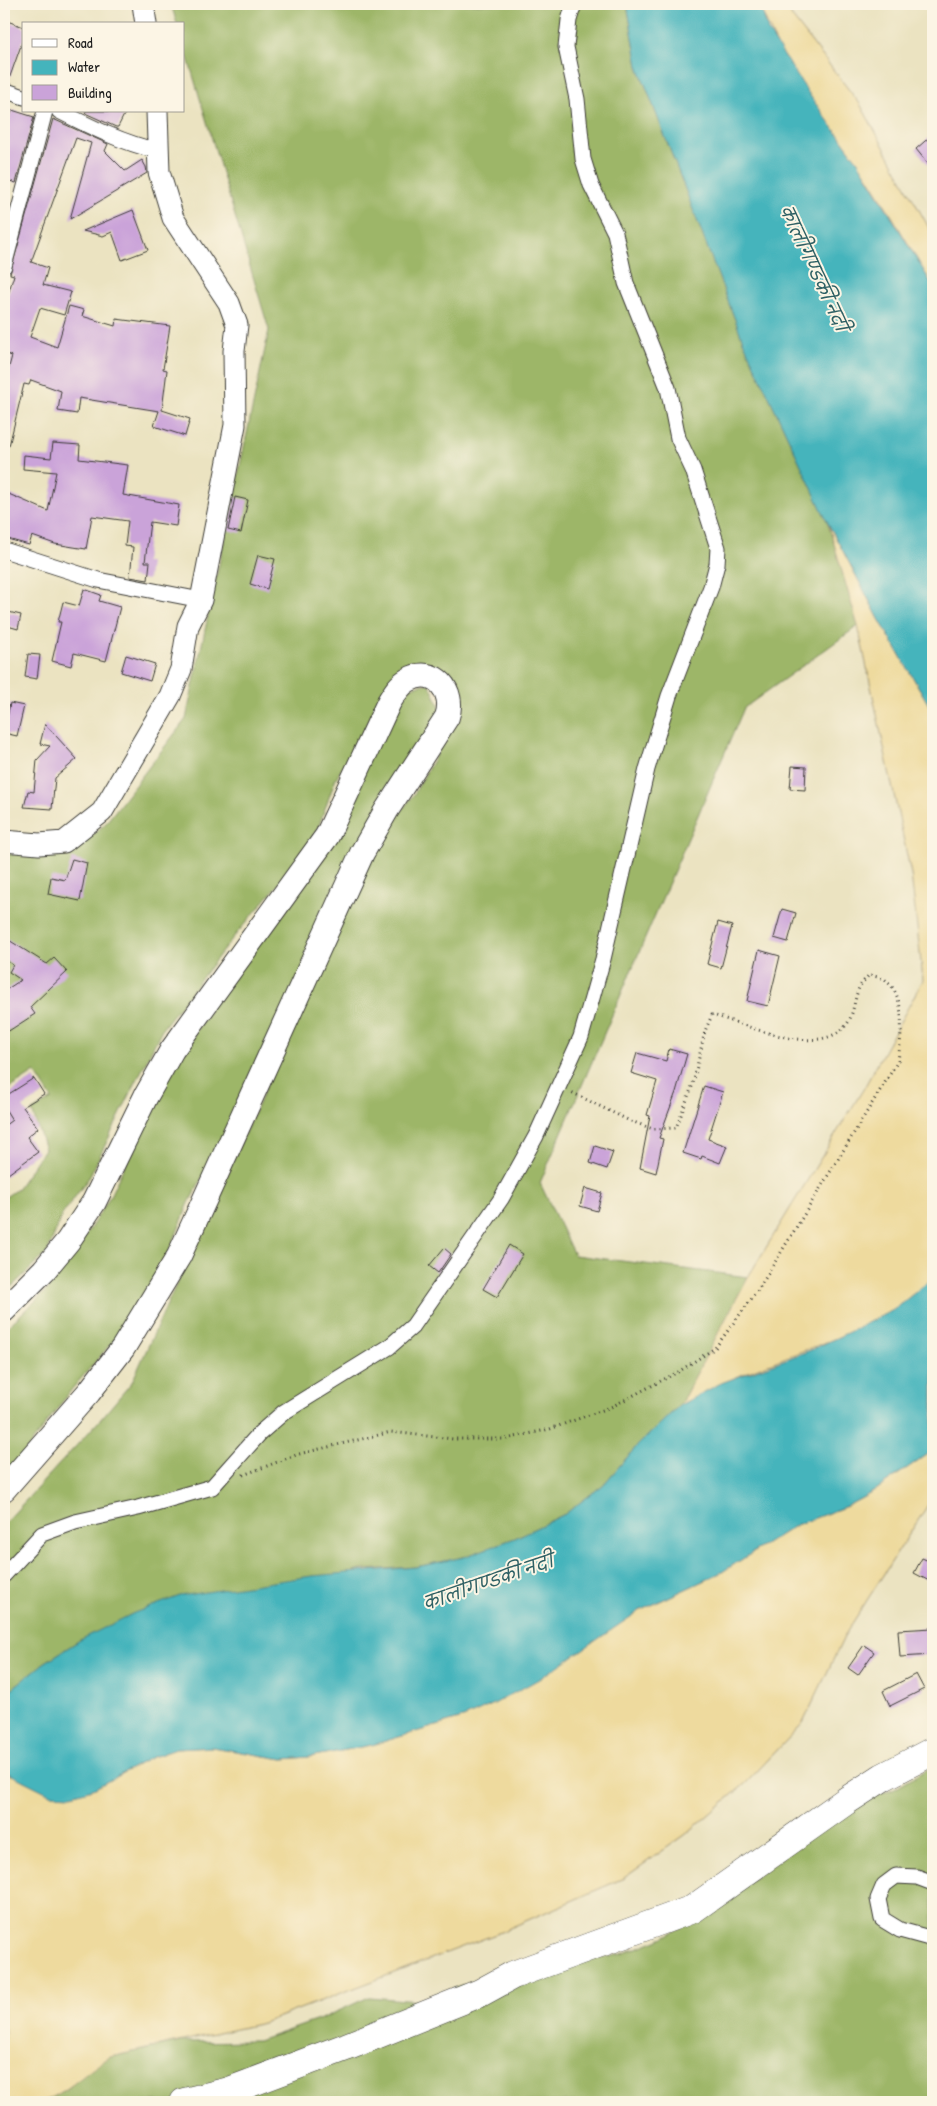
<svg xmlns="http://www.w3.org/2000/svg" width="937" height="2106" viewBox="0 0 937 2106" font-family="'Patrick Hand','Playpen Sans Deva',sans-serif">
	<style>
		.forest { fill: #9db667; stroke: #5c6942 }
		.sand { fill: #eeda9e; stroke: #857b5d }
		.water { fill: #44b4bc; stroke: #30686c }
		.building { fill: #caa3d9 }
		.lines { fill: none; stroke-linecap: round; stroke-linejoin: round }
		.street-casing { stroke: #3b3a35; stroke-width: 17 }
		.secondary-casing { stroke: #3b3a35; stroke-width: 23 }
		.primary-casing { stroke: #3b3a35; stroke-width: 26 }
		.highway-casing { stroke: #3b3a35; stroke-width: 29 }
		.path { stroke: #3b3a35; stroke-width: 3; stroke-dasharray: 1 4; stroke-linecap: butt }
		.street { stroke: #fff; stroke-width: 15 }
		.secondary { stroke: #fff; stroke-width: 21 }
		.primary { stroke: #fff; stroke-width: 24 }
		.highway { stroke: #fff; stroke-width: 28 }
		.labels { text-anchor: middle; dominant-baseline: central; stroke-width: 4; stroke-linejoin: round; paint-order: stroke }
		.water-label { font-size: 18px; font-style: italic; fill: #2e6064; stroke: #fcf5e5 }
	</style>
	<rect width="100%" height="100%" fill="#fcf5e5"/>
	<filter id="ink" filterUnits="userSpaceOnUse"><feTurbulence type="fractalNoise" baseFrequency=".02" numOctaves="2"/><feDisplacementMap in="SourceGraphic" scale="10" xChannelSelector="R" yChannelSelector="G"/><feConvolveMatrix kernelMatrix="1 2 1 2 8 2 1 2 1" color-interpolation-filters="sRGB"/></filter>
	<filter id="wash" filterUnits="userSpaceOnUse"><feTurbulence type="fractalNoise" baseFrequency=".0096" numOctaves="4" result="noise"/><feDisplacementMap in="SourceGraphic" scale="20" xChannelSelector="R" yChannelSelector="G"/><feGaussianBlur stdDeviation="1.12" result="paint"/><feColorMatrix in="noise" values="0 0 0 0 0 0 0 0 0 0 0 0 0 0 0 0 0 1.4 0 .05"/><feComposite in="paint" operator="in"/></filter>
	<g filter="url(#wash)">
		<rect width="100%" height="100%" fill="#ebe3c1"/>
		<g class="forest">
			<path d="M171 4H627L638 66 744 343 828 523 858 626 744 708 540 1183 574 1255 748 1277 680 1405 637 1446 603 1485 565 1514 515 1538 464 1557 416 1567 362 1570 80 1640 44 1663 4 1695V1524L100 1420 132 1382 374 848 414 794 460 712 454 680 427 662 390 678 357 745 336 778 318 828 301 858 232 939 162 1029 90 1176 62 1215 47 1253 4 1294V1198L17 1189 45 1149 32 1111 52 1099 35 1072 4 1092V854L73 852 105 824 186 719 269 330 184 45V24H177Z"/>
			<path d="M429 683 442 711 189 1203 156 1284 132 1319 72 1389 17 1463 4 1475V1330L47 1290 76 1251 108 1200 163 1085 375 740 411 687Z"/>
			<path d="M933 1766V2102H39L66 2090 93 2066 110 2057 181 2042 258 2041 321 2019 369 1997 418 2001 462 1986 622 1954 664 1937 697 1918 861 1800 893 1790Z"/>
		</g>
		<g class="sand">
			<path d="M760 4H787L792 17 860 104 933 235V286C908 245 885 201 858 162 823 112 778 63 760 4Z"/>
			<path d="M828 523 879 619 933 712V1278C899 1319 825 1342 776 1361 743 1373 711 1388 680 1405L748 1277 864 1088 923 980 911 874 858 626Z"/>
			<path d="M933 1450V1497L846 1633 803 1723 746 1783 685 1835 624 1878 496 1934 263 2023 110 2057C86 2071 67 2094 40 2102 29 2105 15 2102 4 2102V1774L95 1788 150 1758 176 1749 212 1747 283 1759 309 1757 372 1745 466 1717 641 1610 722 1572 796 1525 847 1506 873 1492Z"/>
		</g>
		<g class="water">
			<path d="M627 4H760L768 31 813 100 859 163 933 286V712L879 619 828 523 744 343 638 66Z"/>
			<path d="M933 1278V1450L873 1492 847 1506 796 1525 722 1572 641 1610 539 1679 494 1704 466 1717 372 1745 309 1757 283 1759 212 1747 176 1749 150 1758 95 1788 72 1795 50 1794 10 1774H4V1695L44 1663 80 1640 134 1613 180 1596 312 1576 416 1567 464 1557 515 1538 565 1514 603 1485 637 1446 680 1405 721 1383 811 1350 855 1329 893 1310Z"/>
		</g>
		<g id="blocks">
			<g class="building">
				<path d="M7 21 24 27V37L8 82 4 81V30Z"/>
				<path d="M12 110 34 117 16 183 4 179V135Z"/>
				<path d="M86 111H126L118 127H116L85 113Z"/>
				<path d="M53 119 108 144 105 151 125 171 142 160 146 167 147 173 70 219 91 143 76 138 31 262 48 268 43 285 71 292 64 315 40 308 30 337 57 347 69 306 84 310 82 316 115 326 116 319 170 326 163 369 167 370 162 410 190 419 185 436 154 426 159 411 79 398 77 414 58 411 61 391 31 380 29 385 24 384 9 446 4 445V385L12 356 4 353V307L14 275 10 274Z"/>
				<path d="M933 134V170L916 149Z"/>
				<path d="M133 210 148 250 122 260 112 232 103 236 83 231Z"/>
				<path d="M53 443 80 445 79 459 128 465 123 495 179 505 176 526 150 522 145 562H150L148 580 130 577 133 547 125 546 128 521 92 516 86 549 55 544 32 536 29 545 4 538V492L48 511 56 472 23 469 24 455 51 458Z"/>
				<path d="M235 497 248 500 241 533 228 530Z"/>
				<path d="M258 555 275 559 267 589 250 584Z"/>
				<path d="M84 589 101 595 99 601 120 607 106 661 74 653 71 666 52 661 61 622H58L63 602 79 606Z"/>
				<path d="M4 611 21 615 18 629 4 625Z"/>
				<path d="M28 654 40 655 37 679 25 677Z"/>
				<path d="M126 655 155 664 150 681 121 672Z"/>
				<path d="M10 703 24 706 17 736 4 733Z"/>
				<path d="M45 724 77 759 55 778 52 809 24 807 28 791 34 792 37 760 50 746 40 744Z"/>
				<path d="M792 766 806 767 805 790 790 789Z"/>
				<path d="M72 859 87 863 80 901 48 894 51 877 65 880Z"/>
				<path d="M782 909 796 913 788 942 774 938Z"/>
				<path d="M718 922 732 926 721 968 707 964Z"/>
				<path d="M4 937 47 964 54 958 67 972 30 1007 35 1014 4 1034V991L21 980 9 972 13 965 4 959Z"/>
				<path d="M759 950 780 956 768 1006 747 1001Z"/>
				<path d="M669 1049 687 1054 676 1092 659 1138 663 1139 656 1173 640 1168 650 1116 647 1115 657 1081 631 1073 637 1053 666 1061Z"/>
				<path d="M34 1078 44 1094 23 1107 38 1128 27 1137 38 1152 4 1177V1126L12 1120 4 1107V1097Z"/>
				<path d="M704 1086 723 1092 708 1139 727 1146 720 1163 702 1156 701 1159 683 1153Z"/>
				<path d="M595 1146 613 1152 607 1169 590 1163Z"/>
				<path d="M585 1188 602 1193 597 1211 580 1206Z"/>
				<path d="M509 1245 523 1254 497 1297 483 1289Z"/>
				<path d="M444 1248 451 1254 438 1273 429 1266Z"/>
				<path d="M922 1558 933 1563V1583L914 1573Z"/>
				<path d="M933 1628V1655L900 1657 898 1630Z"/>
				<path d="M864 1645 874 1652 858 1675 848 1668Z"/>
				<path d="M916 1674 924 1689 890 1706 883 1691Z"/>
			</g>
		</g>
	</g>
	<g filter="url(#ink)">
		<use href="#blocks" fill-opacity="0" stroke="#3b3a35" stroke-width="1"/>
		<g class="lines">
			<g class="street-casing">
				<g id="street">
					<path d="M4 90 24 97"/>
					<path d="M59 111C91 127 123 143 158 151"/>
					<path d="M4 266 45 111"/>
					<path d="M4 550 98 580 201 600"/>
					<path d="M4 1575 42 1534 75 1522 138 1508 212 1487 260 1433 284 1412 389 1347 413 1326 501 1199 536 1136 581 1037 603 959 647 769 669 696 711 587 717 564 718 548 693 470 678 438 668 388 626 283 615 233 591 185 583 159 577 99 566 47 569 20 574 4"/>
					<path d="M933 1883 917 1877 896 1876 884 1885 878 1899 882 1919 900 1930 933 1939"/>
				</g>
			</g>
			<g class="secondary-casing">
				<g id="secondary">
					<path d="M143 4 146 24"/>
					<path d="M4 841 39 844 64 842 102 812 170 696 181 669 188 626 201 600 235 425 234 351 237 325 229 303 173 218 159 172 157 111"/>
				</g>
			</g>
			<g class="primary-casing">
				<path id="primary" d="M4 1310 44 1270 68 1241 94 1202 146 1096 172 1050 327 836 389 702C394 694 399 685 408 680 434 665 456 691 447 717L386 811 362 853 179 1256 123 1348 89 1392 4 1489"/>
			</g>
			<g class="highway-casing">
				<path id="highway" d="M184 2102 229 2091 346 2047 480 1993 513 1975 693 1909 846 1801 883 1777 933 1751"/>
			</g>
			<path class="path" d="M243 1475 299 1454 391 1432 453 1439H506L550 1429 611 1407 678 1372 715 1348 758 1290 898 1061C901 1037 908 996 884 979 880 977 873 976 869 975 866 979 861 983 859 988 854 999 854 1014 847 1024 819 1060 747 1024 712 1015L705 1031 693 1084 676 1128 653 1129 628 1120 571 1092"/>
			<use href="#street" class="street"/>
			<use href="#secondary" class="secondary"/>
			<use href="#primary" class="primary"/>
			<use href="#highway" class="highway"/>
		</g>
	</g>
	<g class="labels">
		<g class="water-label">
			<text transform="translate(814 268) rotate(65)">कालीगण्डकी नदी</text>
			<text transform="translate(488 1582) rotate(-19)">कालीगण्डकी नदी</text>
		</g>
	</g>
	<rect width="937" height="2106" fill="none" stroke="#fcf5e5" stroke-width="20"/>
	<rect x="22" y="22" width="162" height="90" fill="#fcf5e5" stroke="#a29e95"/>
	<rect x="32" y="39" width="25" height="8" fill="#ffffff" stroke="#a29e95"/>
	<text x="68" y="48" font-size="15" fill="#1c1c1c">Road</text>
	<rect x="32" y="60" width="25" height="15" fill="#44b4bc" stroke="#a29e95"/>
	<text x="68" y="72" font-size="15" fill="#1c1c1c">Water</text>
	<rect x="32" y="85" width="25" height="15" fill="#caa3d9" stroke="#a29e95"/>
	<text x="68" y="98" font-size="15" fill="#1c1c1c">Building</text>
</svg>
